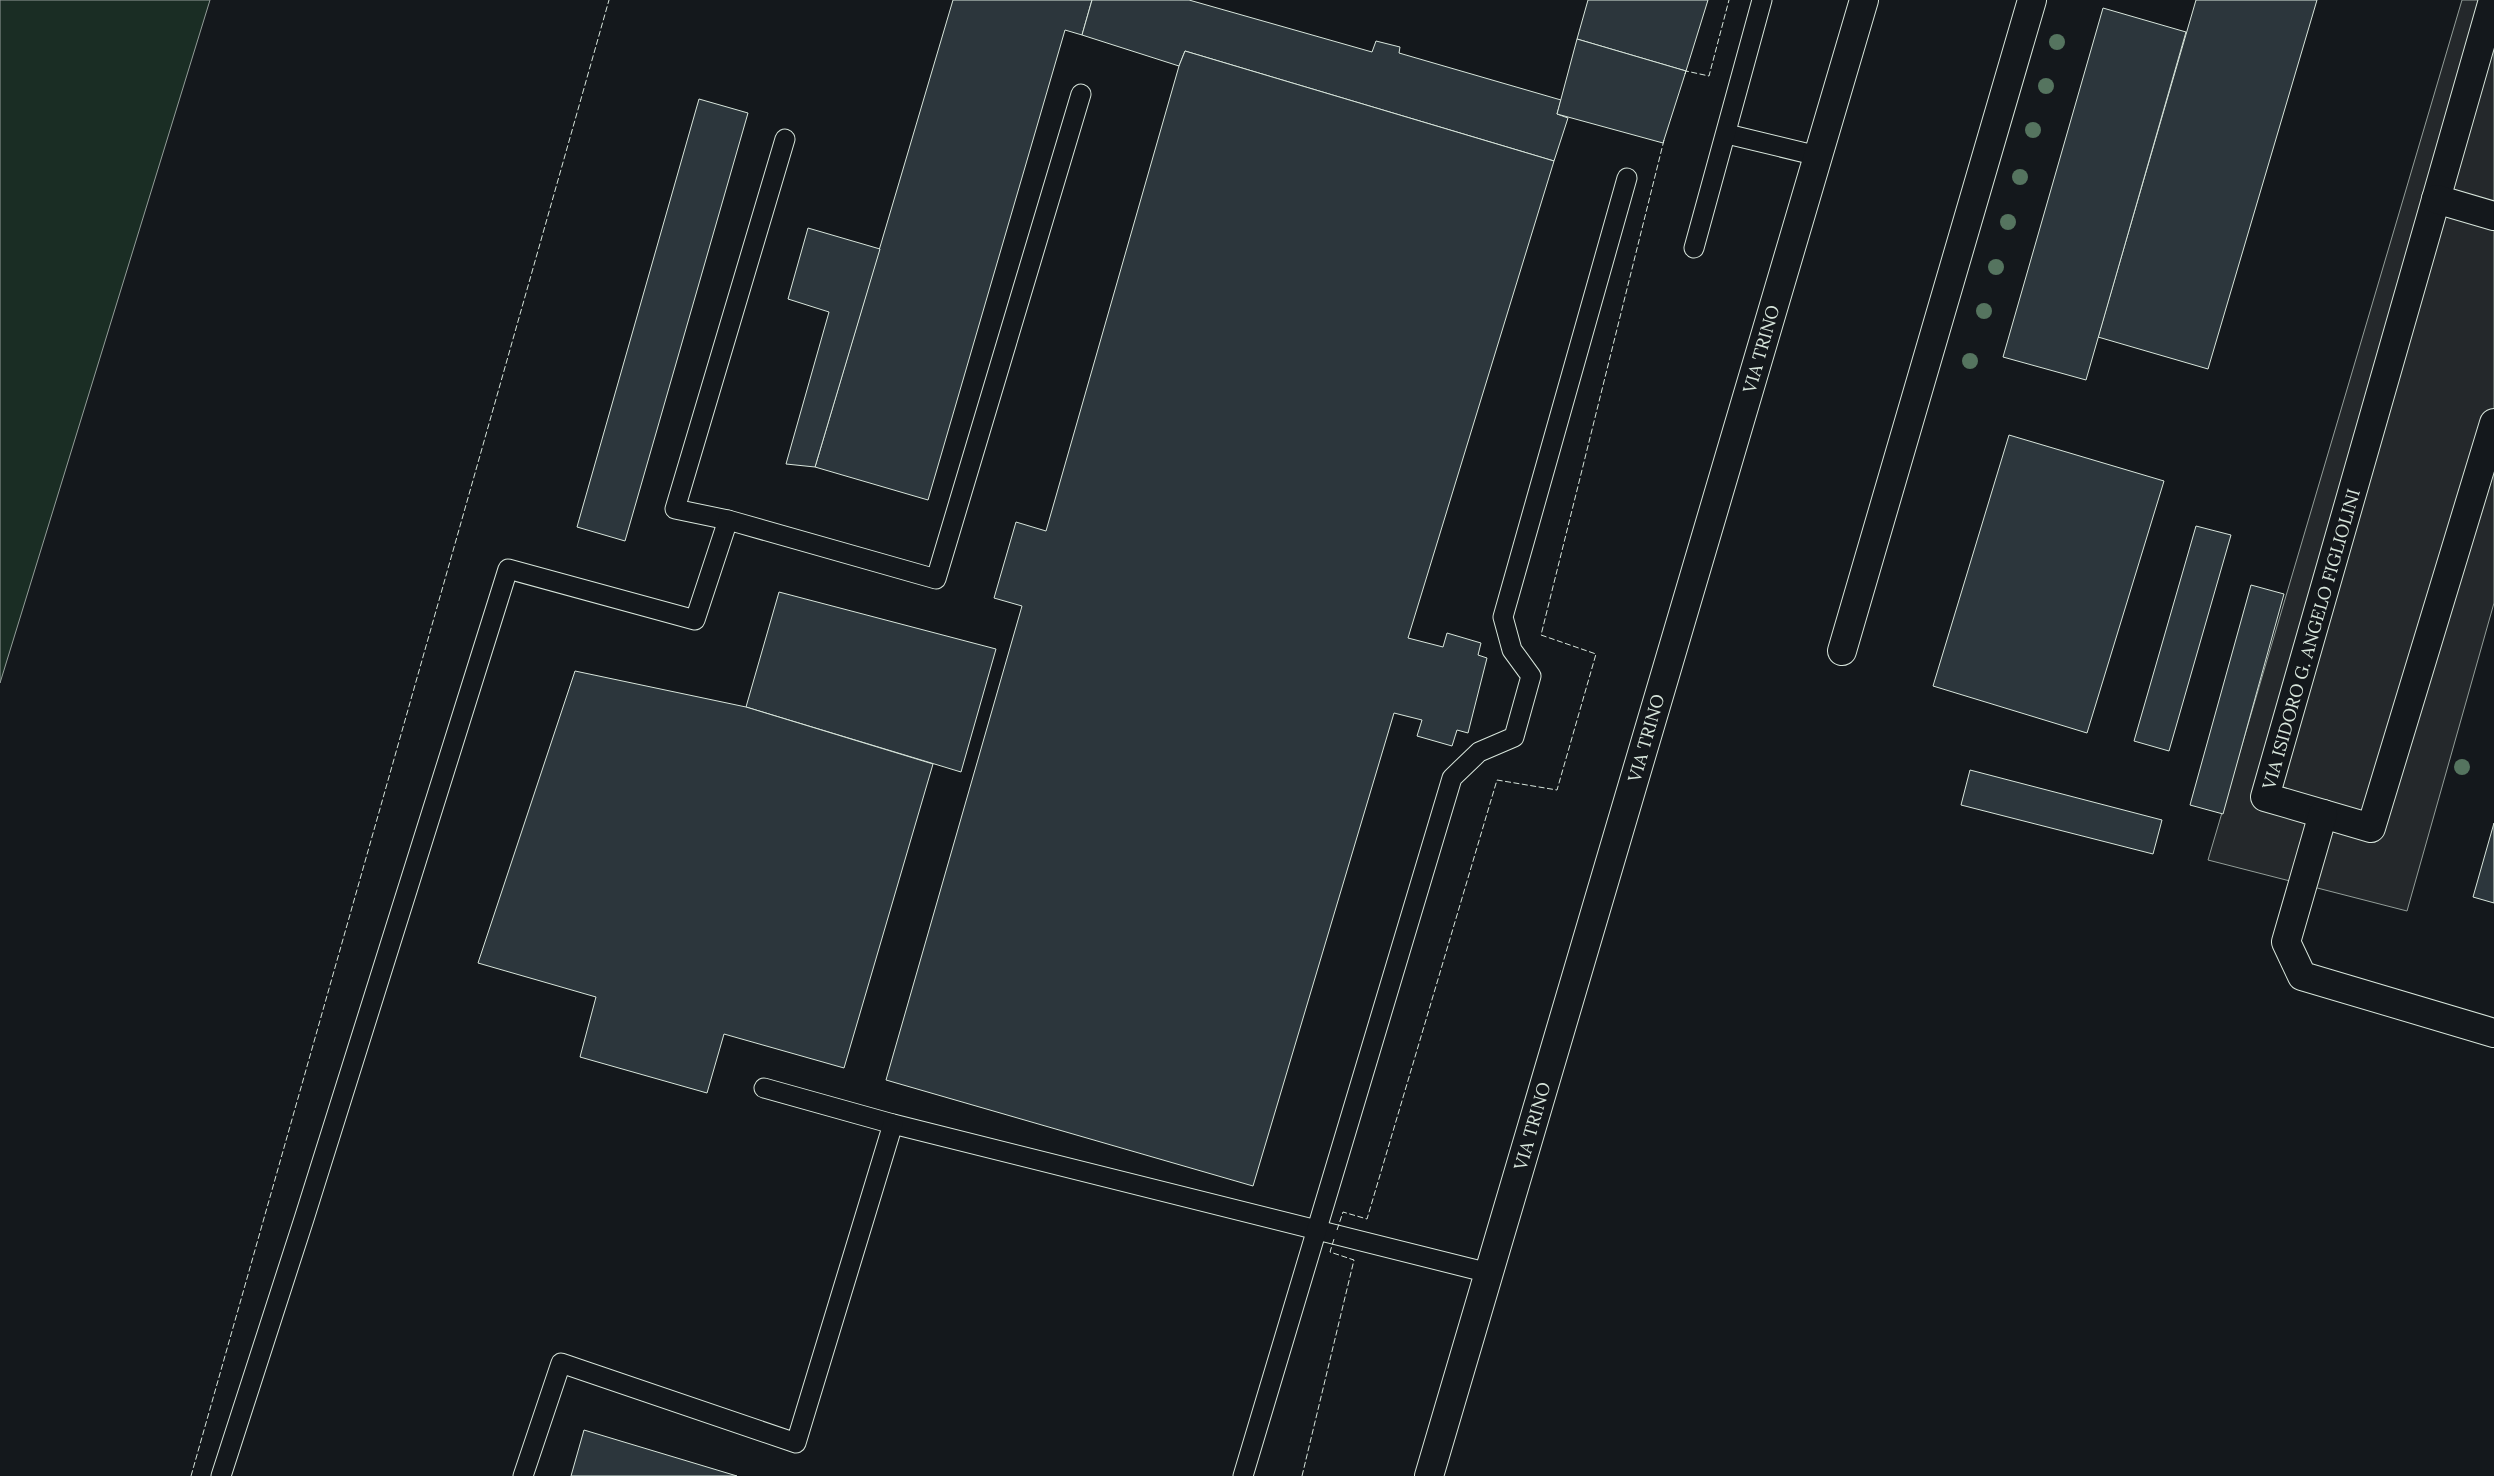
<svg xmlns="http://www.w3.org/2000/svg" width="2494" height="1476" viewBox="0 0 2494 1476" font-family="Lora,serif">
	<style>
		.green { fill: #1a2d24; stroke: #939e99 }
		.parking { fill: #24282b; stroke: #939e99 }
		.building { fill: #2c363c; stroke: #d8e6dc }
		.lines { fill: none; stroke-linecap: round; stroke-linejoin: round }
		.service-casing { stroke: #d8e6dc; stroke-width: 21 }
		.minor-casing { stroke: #d8e6dc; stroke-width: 30 }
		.primary-casing { stroke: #d8e6dc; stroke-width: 30 }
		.service { stroke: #14181c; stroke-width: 19 }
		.minor { stroke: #14181c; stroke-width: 28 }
		.primary { stroke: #14181c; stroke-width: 28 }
		.fence { stroke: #d8e6dc; stroke-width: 1; stroke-dasharray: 6 2.5; stroke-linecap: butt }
		.tree { fill: #55745f }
		.labels { text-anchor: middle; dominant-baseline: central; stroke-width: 4; stroke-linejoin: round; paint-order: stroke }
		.street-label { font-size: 18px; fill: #d8e6dc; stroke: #14181c }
	</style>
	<rect width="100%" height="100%" fill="#14181c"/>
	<path class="green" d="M0 0H210L0 683Z"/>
	<path class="parking" d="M2462 0H2494V603L2407 911 2208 860Z"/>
	<g class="building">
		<path d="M953 0H1092L1082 35 1065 30 928 500 815 467Z"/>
		<path d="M1092 0H1189L1372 52 1376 41 1400 47 1399 53 1561 100 1557 114 1568 118 1554 161 1185 51 1179 66 1082 35Z"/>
		<path d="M1588 0H1708L1686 71 1577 39Z"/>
		<path d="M2196 0H2317L2208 369 2098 337Z"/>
		<path d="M2103 8 2186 32 2086 380 2003 357Z"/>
		<path d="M1577 39 1686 71 1663 143 1557 114Z"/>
		<path d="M1185 51 1554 161 1408 638 1443 647 1447 633 1481 643 1478 655 1487 658 1468 733 1457 730 1452 746 1417 736 1422 720 1394 713 1253 1186 886 1080 1022 606 994 598 1016 522 1046 531 1179 66Z"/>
		<path d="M699 99 748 113 625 541 577 527Z"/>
		<path d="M808 228 880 249 815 467 786 464 829 312 788 299Z"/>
		<path d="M2009 435 2164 481 2087 733 1933 686Z"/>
		<path d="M2196 526 2231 535 2169 751 2134 741Z"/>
		<path d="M2251 585 2284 594 2223 814 2190 805Z"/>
		<path d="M779 592 996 649 961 772 746 707Z"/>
		<path d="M575 671 746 707 933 764 844 1068 724 1034 707 1093 580 1057 596 997 478 963Z"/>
		<path d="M1970 770 2162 820 2153 854 1961 805Z"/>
		<path d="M2494 823V903L2473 897Z"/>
		<path d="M584 1430 737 1476H571Z"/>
	</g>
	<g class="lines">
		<g class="service-casing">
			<g id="service">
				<path d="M1727 134 1818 156"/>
				<path d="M1694 248 1762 0"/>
				<path d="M728 520 675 509 785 139"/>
				<path d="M764 1088 893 1124 1489 1273"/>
				<path d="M221 1476 304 1219 508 569 695 620 728 520 936 579 1081 94"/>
				<path d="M523 1476 561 1363 796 1443 893 1124"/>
				<path d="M1243 1476 1452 778 1479 752 1514 737 1531 676 1512 650 1503 617 1627 178"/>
			</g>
		</g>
		<g class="minor-casing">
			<g id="minor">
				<path d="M2493 0 2265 797 2371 828 2494 423"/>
				<path d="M2436 199 2494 216"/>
				<path d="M1842 651 2032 0"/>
				<path d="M2323 814 2286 942 2302 976 2494 1033"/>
			</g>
		</g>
		<g class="primary-casing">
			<path id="primary" d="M1429 1476 1864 0"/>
		</g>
		<use href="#service" class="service"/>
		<use href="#minor" class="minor"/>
		<use href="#primary" class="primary"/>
		<g class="fence">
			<path d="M1685 74 1686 71 1709 76 1729 0"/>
			<path d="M1337 1230 1343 1212 1367 1219 1497 780 1557 790 1596 654 1541 635 1664 140"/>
			<path d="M191 1476 609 0"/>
			<path d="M1302 1476 1354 1260 1330 1252 1334 1239"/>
		</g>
	</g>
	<g class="tree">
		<circle cx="2057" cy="42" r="8"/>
		<circle cx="2046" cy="86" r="8"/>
		<circle cx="2033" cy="130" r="8"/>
		<circle cx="2020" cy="177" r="8"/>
		<circle cx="2008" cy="222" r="8"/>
		<circle cx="1996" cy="267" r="8"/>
		<circle cx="1984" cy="311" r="8"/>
		<circle cx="1970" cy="361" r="8"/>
		<circle cx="2462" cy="767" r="8"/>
	</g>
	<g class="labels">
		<g class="street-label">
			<text transform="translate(1761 349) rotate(-74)">VIA TRINO</text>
			<text transform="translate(2311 639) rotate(-74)">VIA ISIDORO G. ANGELO FIGLIOLINI</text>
			<text transform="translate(1646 738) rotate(-74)">VIA TRINO</text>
			<text transform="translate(1532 1126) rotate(-74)">VIA TRINO</text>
		</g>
	</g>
</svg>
